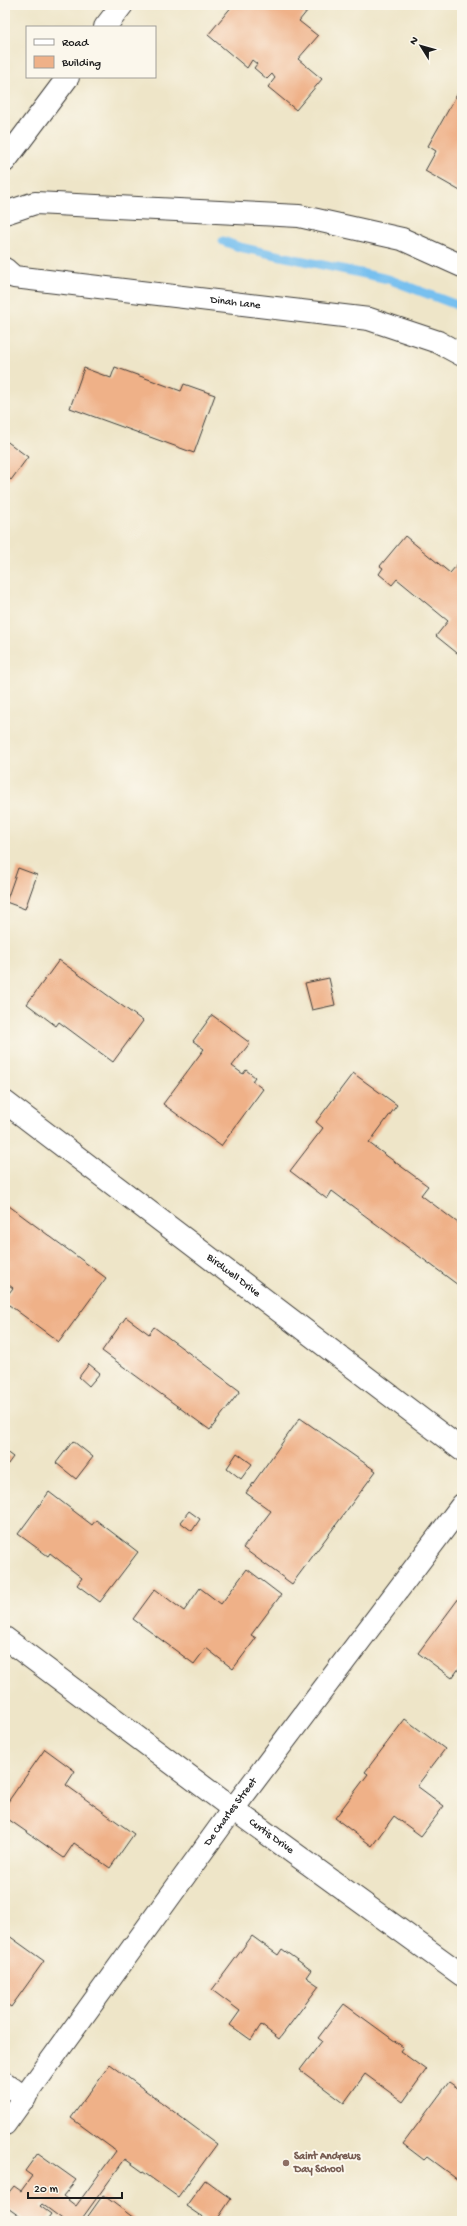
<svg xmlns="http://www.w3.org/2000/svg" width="467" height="2226" viewBox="0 0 467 2226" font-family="'Gochi Hand',sans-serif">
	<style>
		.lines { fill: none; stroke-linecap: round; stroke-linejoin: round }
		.stream { stroke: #77c0ef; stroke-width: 9 }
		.building { fill: #efb188 }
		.minor-casing { stroke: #3c3a36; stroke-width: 24 }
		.tertiary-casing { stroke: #3c3a36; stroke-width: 24 }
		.minor { stroke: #fff; stroke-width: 22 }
		.tertiary { stroke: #fff; stroke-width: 22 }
		.education-dot { fill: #8d6e63; stroke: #fbf7ec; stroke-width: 1.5 }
		.labels { text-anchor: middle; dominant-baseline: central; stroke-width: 4; stroke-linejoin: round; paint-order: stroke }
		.street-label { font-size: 11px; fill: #1c1c1c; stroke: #fbf7ec }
		.education-label { font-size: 11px; font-weight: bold; fill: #785e54; stroke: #fbf7ec; text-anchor: start }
	</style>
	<rect width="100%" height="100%" fill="#fbf7ec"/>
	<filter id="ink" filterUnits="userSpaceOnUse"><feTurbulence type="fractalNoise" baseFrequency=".025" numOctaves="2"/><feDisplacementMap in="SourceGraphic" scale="8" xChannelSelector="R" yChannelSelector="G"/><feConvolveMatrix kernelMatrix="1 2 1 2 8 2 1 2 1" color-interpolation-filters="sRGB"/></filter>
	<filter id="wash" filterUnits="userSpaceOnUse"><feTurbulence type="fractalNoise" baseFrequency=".012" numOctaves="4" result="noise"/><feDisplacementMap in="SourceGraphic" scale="16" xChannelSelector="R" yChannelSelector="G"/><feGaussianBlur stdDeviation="0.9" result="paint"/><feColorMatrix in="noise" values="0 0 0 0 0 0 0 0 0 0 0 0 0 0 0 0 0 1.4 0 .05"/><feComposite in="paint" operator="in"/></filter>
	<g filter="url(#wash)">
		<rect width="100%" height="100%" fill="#eee5c8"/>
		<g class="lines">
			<path class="stream" d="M223 241 239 247 388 279 462 307"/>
		</g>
		<g id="blocks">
			<g class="building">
				<path d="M233 5H312L299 21 318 36 298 59 322 79 296 110 268 87 275 78 272 74 267 79 254 68 257 64 252 60 247 68 208 35Z"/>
				<path d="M459 91 462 92V192L425 171 436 151 428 146Z"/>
				<path d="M115 367 181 391 184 384 215 395 194 453 70 408 84 368 111 378Z"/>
				<path d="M5 440 28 457 11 480 5 475Z"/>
				<path d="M405 536 450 573 462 559V657L436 636 448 621 397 579 392 585 379 574 383 568 380 566Z"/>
				<path d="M18 868 37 875 25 909 6 902Z"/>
				<path d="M59 960 143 1021 113 1062 59 1022 56 1026 27 1004Z"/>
				<path d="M329 978 335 1005 312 1010 305 983Z"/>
				<path d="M212 1015 250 1043 232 1066 243 1074 246 1070 255 1077 252 1081 263 1089 221 1146 163 1104 204 1049 193 1041Z"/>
				<path d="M353 1073 397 1105 369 1143 428 1186 421 1195 462 1226V1288L332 1191 327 1199 290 1171 323 1128 316 1122Z"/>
				<path d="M5 1203 106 1278 59 1342 5 1302V1298L13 1288 5 1282Z"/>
				<path d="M126 1317 149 1334 154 1327 240 1391 210 1430 102 1351Z"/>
				<path d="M89 1364 100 1373 89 1386 79 1377Z"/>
				<path d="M300 1418 376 1471 292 1584 243 1548 271 1511 246 1493Z"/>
				<path d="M73 1441 93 1457 76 1479 56 1463Z"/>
				<path d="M5 1451 13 1457 5 1468Z"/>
				<path d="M237 1453 252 1464 241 1479 227 1468Z"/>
				<path d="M49 1492 92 1525 96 1520 138 1552 100 1602 77 1585 82 1578 50 1553 48 1556 18 1534Z"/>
				<path d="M189 1511 200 1519 192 1531 180 1522Z"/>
				<path d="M247 1569 281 1595 251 1635 256 1638 233 1669 206 1648 194 1664 133 1619 155 1589 184 1611 200 1588 221 1604Z"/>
				<path d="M462 1594V1664L452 1678 418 1653Z"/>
				<path d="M405 1719 445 1749 417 1786 444 1806 421 1836 394 1816 372 1846 335 1818 368 1774 365 1772Z"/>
				<path d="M45 1749 75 1771 66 1785 134 1834 110 1868 74 1843 64 1858 5 1817V1806Z"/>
				<path d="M5 1933 44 1961 11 2007 5 2003Z"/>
				<path d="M252 1936 278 1955 282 1949 311 1970 306 1977 319 1986 279 2039 261 2025 251 2040 230 2025 240 2011 212 1990Z"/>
				<path d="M344 2004 403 2047 400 2051 426 2070 403 2102 365 2074 344 2103 300 2070 322 2041 318 2038Z"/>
				<path d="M110 2064 217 2144 178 2197 125 2159 83 2217 86 2219 103 2195 138 2221H65L42 2204 40 2206 51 2214 46 2221H26L5 2206V2197L14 2186 21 2191 32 2176 25 2171 38 2153 76 2180 63 2196 76 2206 116 2151 71 2118Z"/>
				<path d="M449 2082 462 2091V2183L427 2157 424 2160 403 2144Z"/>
				<path d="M205 2180 231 2199 216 2221H208L186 2206Z"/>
			</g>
		</g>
	</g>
	<g filter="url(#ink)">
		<use href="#blocks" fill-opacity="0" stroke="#3c3a36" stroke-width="1"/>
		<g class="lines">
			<g class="minor-casing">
				<g id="minor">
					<path d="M105 27 122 5"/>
					<path d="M5 161 68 77"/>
					<path d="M5 213 35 203 299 216 402 239 462 266"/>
					<path id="s1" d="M5 269 14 277 369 319 438 342 462 355"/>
					<path id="s2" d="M5 1102 462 1450"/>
					<path id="s3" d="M5 1638 233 1809 462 1975"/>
					<path d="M5 2083 25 2098"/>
				</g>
			</g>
			<g class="tertiary-casing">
				<g id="tertiary">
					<path id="s4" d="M5 2124 233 1809 462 1505"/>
				</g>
			</g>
			<use href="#minor" class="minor"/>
			<use href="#tertiary" class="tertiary"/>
		</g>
	</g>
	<circle class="education-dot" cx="286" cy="2163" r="4"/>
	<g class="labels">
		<g class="street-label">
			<text stroke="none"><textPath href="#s1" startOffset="235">Dinah Lane</textPath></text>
			<text stroke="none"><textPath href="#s2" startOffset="287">Birdwell Drive</textPath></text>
			<text stroke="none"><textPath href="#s4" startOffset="385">De Charles Street</textPath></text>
			<text stroke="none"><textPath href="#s3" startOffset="332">Curtis Drive</textPath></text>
		</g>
		<g class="education-label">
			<text x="294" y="2157">Saint Andrews<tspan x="294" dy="13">Day School</tspan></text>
		</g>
	</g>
	<rect width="467" height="2226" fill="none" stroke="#fbf7ec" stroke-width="20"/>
	<rect x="26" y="26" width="130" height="52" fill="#fbf7ec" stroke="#a29f99"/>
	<rect x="34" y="39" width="20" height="6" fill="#ffffff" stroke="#a29f99"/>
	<text x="62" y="46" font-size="12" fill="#1c1c1c">Road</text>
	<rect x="34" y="56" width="20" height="12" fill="#efb188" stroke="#a29f99"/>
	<text x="62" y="66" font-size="12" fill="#1c1c1c">Building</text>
	<g transform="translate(421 46) rotate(307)" stroke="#fbf7ec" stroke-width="3" paint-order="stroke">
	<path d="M0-3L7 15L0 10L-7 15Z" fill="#1c1c1c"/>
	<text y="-6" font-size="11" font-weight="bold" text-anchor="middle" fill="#1c1c1c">N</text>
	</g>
	<path d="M28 2192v6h94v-6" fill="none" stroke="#1c1c1c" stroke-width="2"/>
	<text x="34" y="2192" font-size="12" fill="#1c1c1c" stroke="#fbf7ec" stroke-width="3" paint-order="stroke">20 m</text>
</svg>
